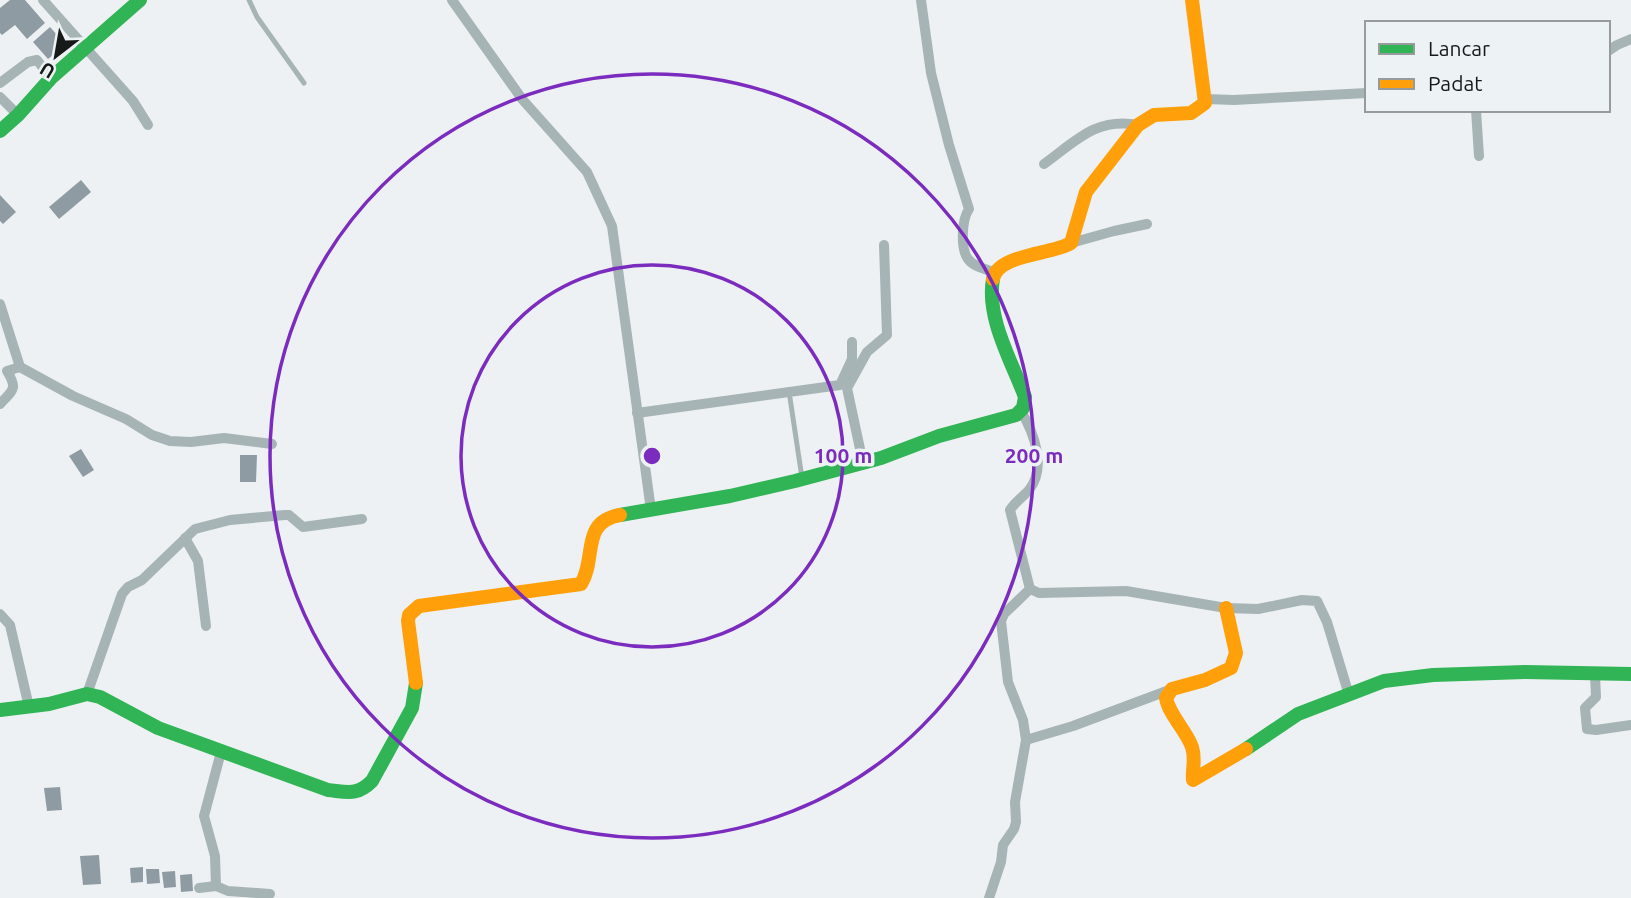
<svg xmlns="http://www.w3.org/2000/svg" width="1631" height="898" viewBox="0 0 1631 898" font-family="Ubuntu,sans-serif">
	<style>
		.building { fill: #8f9ba3 }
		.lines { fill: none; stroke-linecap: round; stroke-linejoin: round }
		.lane { stroke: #a6b4b6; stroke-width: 5 }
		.street { stroke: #a6b4b6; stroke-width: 10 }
		.fast { stroke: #30b455; stroke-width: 14 }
		.slow { stroke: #ff9f0a; stroke-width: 14 }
		.ring { fill: none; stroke: #7b2cbf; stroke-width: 3.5 }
		.centre { fill: #7b2cbf; stroke: #edf2f4; stroke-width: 3.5 }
		.ring-label { font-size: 21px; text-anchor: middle; font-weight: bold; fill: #7b2cbf; stroke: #edf2f4; stroke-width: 7; stroke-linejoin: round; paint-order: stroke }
	</style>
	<rect width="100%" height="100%" fill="#eef1f3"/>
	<g class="building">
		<path d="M10 0H25L45 23 27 39 15 25 2 35 0 33V8Z"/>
		<path d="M50 27 66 45 48 59 33 42Z"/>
		<path d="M81 180 91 192 59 219 49 207Z"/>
		<path d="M0 195 16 212 3 224 0 221Z"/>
		<path d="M81 449 94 470 83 477 69 456Z"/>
		<path d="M240 455H257L256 482H240Z"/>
		<path d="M60 787 62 810 47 811 44 788Z"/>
		<path d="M99 855 101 884 83 885 80 856Z"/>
		<path d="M143 867V882L131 883 130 868Z"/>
		<path d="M146 869H159L160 883 147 884Z"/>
		<path d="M175 871 176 887 164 888 162 872Z"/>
		<path d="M192 874 193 891 181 892 180 875Z"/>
	</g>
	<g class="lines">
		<g class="lane">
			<path d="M249 0 257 17 304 83"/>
			<path d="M790 398 802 478"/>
		</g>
		<g class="street">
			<path d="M43 0 133 101 148 125"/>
			<path d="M452 0 522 99 587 172 612 226 651 510"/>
			<path d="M921 0 931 73 949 145 969 209C962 219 960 248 968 259 974 267 985 269 994 272"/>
			<path d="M1608 51 1617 45 1631 39"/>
			<path d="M0 83 28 62 37 60 51 78"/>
			<path d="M0 97 18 115"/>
			<path d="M1206 99 1234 100 1367 93"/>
			<path d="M1476 110 1479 156"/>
			<path d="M1044 164C1076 141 1096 117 1138 125"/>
			<path d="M1071 243 1114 231 1147 224"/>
			<path d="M0 304 20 367 73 396 126 419 152 435 170 441 191 442 224 438 272 444"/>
			<path d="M0 404C13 390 18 389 7 371L20 367"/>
			<path d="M1021 411C1034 433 1047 467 1029 490 1023 497 1015 502 1010 510L1030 589"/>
			<path d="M637 413 840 385 852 359V342"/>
			<path d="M863 463 847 388 867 352 887 335 884 245"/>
			<path d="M185 538 198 561 206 626"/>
			<path d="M1030 589 1039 593 1126 591 1226 608 1258 609 1302 600 1317 601 1327 622 1349 695"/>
			<path d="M0 614 10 625 29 707"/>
			<path d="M1595 675 1596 697 1585 708 1587 729 1596 730 1631 725"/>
			<path d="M87 694 122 594 128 587 142 580 195 529 230 520 285 515H289L303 527 362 519"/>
			<path d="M1026 740 1073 726 1172 689"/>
			<path d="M221 752 204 816 215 856 216 886 228 891 270 894"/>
			<path d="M199 888 216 886"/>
			<path d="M989 898 1001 862 1003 845 1014 829 1016 822 1015 802 1026 740 1023 720 1008 682 1001 621 1004 614 1030 589"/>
		</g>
		<g class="fast">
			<path d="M0 131 18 115 51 78 140 0"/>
			<path d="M620 515 730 496 795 481 881 458 939 436 1016 415 1023 408 1025 397C1012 362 986 318 993 279"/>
			<path d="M0 710 49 704 87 694 100 697 158 728 328 790C348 792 357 796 372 781L412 708 416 683"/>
			<path d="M1246 749 1298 714 1384 681 1433 675 1525 672 1631 674"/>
		</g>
		<g class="slow">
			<path d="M993 279C998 254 1051 255 1071 243L1086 192 1138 125 1154 115 1191 113 1205 103 1192 0"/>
			<path d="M1226 608 1236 653 1231 668 1205 680 1172 689 1166 698C1169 715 1186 730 1192 747 1196 759 1192 768 1193 780L1246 749"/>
			<path d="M416 683 408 621 409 615 419 606 581 584C597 558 580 522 620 515"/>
		</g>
	</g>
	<g class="ring">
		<circle cx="652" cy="456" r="191"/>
		<circle cx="652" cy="456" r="382"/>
	</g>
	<circle cx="652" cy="456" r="10" class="centre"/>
	<g class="ring-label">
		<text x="843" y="463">100 m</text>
		<text x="1034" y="463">200 m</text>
	</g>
	<rect x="1365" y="21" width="245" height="91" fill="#edf2f4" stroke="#979b9c" stroke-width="2"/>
	<rect x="1379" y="44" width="35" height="10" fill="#30b455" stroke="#979b9c" stroke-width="2"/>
	<text x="1428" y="56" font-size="21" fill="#171919">Lancar</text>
	<rect x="1379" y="79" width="35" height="10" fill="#ff9f0a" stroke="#979b9c" stroke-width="2"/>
	<text x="1428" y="91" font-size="21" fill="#171919">Padat</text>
	<g transform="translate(56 56) rotate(211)" stroke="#edf2f4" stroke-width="5" paint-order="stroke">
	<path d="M0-5L12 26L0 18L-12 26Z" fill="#171919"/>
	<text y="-10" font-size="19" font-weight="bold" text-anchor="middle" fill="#171919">U</text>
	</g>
</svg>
